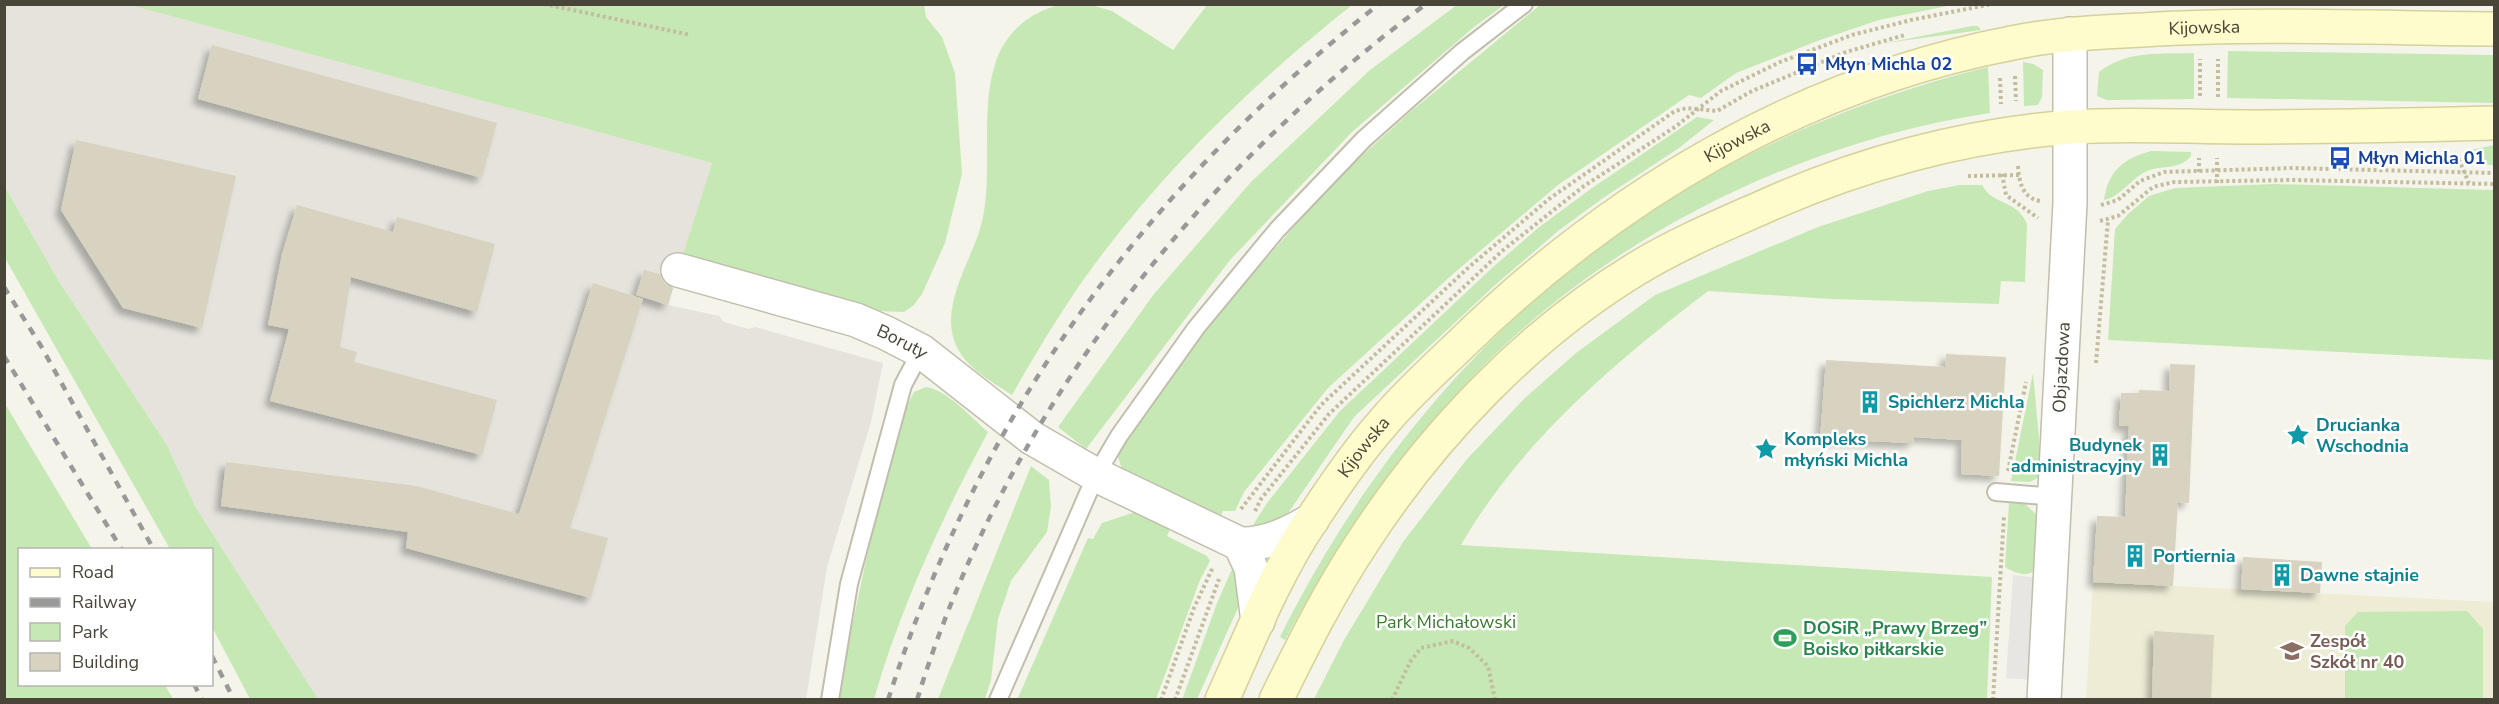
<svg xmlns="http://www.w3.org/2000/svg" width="2499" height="704" viewBox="0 0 2499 704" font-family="'Nunito Sans',sans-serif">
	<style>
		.industrial { fill: #e5e3dc }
		.education { fill: #eeecd5 }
		.green { fill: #c6e8b5 }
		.parking { fill: #e7e6e2 }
		.building { fill: #d7d3c0; filter: url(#shadow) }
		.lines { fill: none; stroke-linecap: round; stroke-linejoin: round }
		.lane-casing { stroke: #c1bead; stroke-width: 20 }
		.street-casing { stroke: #c1bead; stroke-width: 36 }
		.secondary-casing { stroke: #d4d19b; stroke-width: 36 }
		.path { stroke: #c2bd9f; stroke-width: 4; stroke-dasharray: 3 3; stroke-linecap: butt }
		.lane { stroke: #fff; stroke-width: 16 }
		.street { stroke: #fff; stroke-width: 33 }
		.secondary { stroke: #fefccc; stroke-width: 33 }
		.rail { stroke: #999; stroke-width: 4.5; stroke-dasharray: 8 8; stroke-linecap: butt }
		.labels { text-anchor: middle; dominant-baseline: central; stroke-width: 5; stroke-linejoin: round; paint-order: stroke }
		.street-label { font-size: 18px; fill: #494639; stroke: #fff }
		.transit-label { font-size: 18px; font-weight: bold; fill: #164399; stroke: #fff; text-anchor: start }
		.culture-label { font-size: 18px; font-weight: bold; fill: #0d838f; stroke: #fff; text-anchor: start }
		.park-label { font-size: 18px; fill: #397b2c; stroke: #fff }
		.leisure-label { font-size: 18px; font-weight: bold; fill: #27864d; stroke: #fff; text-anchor: start }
		.education-label { font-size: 18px; font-weight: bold; fill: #785e54; stroke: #fff; text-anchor: start }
	</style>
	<defs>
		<filter id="shadow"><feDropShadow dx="-5.5" dy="5.5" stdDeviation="3" flood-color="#0004"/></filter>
	</defs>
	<rect width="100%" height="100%" fill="#f5f4eb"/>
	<path class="industrial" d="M4 5H130L712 163 668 305 719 316 724 322 749 329 755 327 883 363 871 422 827 567 806 699H318L195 506 167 445 58 280 5 187Z"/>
	<path class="education" d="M2093 582 2494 602V699L2086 700Z"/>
	<g class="green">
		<path d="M1458 4 1504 5 1474 27 1352 132 1230 260 1086 449 1058 427 1154 294 1251 182 1370 70Z"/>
		<path d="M130 5H924L926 17 942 37 955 73 962 174 945 243 922 294 914 305 904 312 876 311 682 258 712 163Z"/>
		<path d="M1060 5H1091L1112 11 1173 50 1207 5H1352C1250 86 1154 179 1079 286 1055 321 1033 358 1012 395 990 380 963 367 954 340 941 299 975 257 983 217 993 165 979 108 997 58 1008 30 1032 11 1060 5Z"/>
		<path d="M1540 5H1952L1879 20 1820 40 1736 73 1701 98 1689 95 1558 185 1454 273 1328 388 1244 492 1235 511H1223L1219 519 1122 469 1118 457 1124 444 1213 320 1335 180 1409 113Z"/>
		<path d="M1972 26H1978L1981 30 1886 43Z"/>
		<path d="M2228 51 2494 55V103L2227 98Z"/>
		<path d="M2194 53V99L2107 100 2097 96 2099 72C2126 50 2162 54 2194 53Z"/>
		<path d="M2023 62 2033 64 2043 70 2042 97 2038 105 2024 106Z"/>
		<path d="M1988 67 1990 113C1799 142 1609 236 1474 375 1398 454 1337 544 1285 640L1280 637C1426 343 1669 145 1988 67Z"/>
		<path d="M1697 117 1714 120 1679 148 1603 198 1558 231 1494 286 1354 417 1284 519 1250 530 1267 503 1340 411 1493 267 1538 228 1592 188Z"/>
		<path d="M2494 145V165L2473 164 2470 150Z"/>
		<path d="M2151 151 2191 152V156C2180 170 2162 165 2147 171 2131 178 2121 197 2104 200 2108 171 2124 158 2151 151Z"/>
		<path d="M2274 184 2494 190V360L2108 340 2115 229 2128 214 2149 196 2175 188Z"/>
		<path d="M1960 185H1982C1993 206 2017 199 2027 224L2025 282 2001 281 1999 304 1831 299 1708 291C1614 363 1521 441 1461 545L1992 577 1987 699H1314L1344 640 1403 542 1467 459 1525 398 1576 353 1655 295 1818 227 1928 191Z"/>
		<path d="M5 187 58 280 167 445 195 506 318 699H250L212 627V550L170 549 5 258Z"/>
		<path d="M2033 373 2039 438V477L2030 482 2011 481Z"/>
		<path d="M926 387C946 389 972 418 988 432 942 518 901 606 874 699L836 700 878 505 901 418 914 392Z"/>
		<path d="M4 402 92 549 20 550V684L165 685 173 699H5Z"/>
		<path d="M1031 466 1049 480 1051 507 1047 532 1011 581 998 619 991 680 985 699H938Z"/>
		<path d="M2009 503 2025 504 2038 516V568C2028 578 2016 574 2005 567Z"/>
		<path d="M1135 512 1171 527 1167 536 1207 556 1210 561 1200 580 1156 699 1017 700 1088 538 1093 539 1102 523Z"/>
		<path d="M1233 567 1240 583 1238 608 1197 699 1182 700 1217 603Z"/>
		<path d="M2467 611 2483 629V699H2345V626L2358 612Z"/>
	</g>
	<path class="parking" d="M2013 575 2038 578 2031 680 2006 678Z"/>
	<g class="building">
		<path d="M212 45 497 123 482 178 198 99Z"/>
		<path d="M76 140 236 176 202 328 123 308 61 210Z"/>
		<path d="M297 205 393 232 397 217 495 244 477 312 351 277 340 347 357 352 354 362 497 400 482 455 270 401 289 329 268 325 282 254Z"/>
		<path d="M644 270 660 274 664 283 673 288 668 305 636 295Z"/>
		<path d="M593 283 643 299 570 528 608 538 591 598 406 548 408 532 221 506 226 462 416 486 519 514Z"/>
		<path d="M1946 354 2006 357 1999 476 1961 474 1962 440 1914 437 1913 443 1820 439 1826 360 1945 367Z"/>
		<path d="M2170 364 2195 365 2189 503 2178 502 2173 586 2093 582 2097 516 2125 517 2129 426H2119L2121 393H2139V390L2169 391Z"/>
		<path d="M2243 557 2322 562 2320 593 2241 589Z"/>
		<path d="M2154 631 2214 635 2211 699H2152Z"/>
	</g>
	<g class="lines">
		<g class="lane-casing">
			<g id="lane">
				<path d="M1996 492 2055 497"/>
				<path d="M830 700 849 584 903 385 921 351"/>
				<path d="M998 700 1096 475 1119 436 1196 328 1277 230 1364 139 1462 52 1524 4"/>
			</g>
		</g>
		<g class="street-casing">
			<g id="street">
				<path id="s1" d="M678 270 856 320 886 333 921 351 1032 438 1096 475 1240 544C1266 545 1290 533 1312 520"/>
				<path d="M1240 544 1251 568 1258 621"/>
				<path id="s2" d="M2044 700 2070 203V34"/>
			</g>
		</g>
		<g class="secondary-casing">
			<g id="secondary">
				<path id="s3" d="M1222 700C1250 638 1275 574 1313 518 1334 486 1357 452 1382 424 1405 396 1433 371 1459 346 1612 196 1799 84 2012 43 2055 34 2099 32 2143 30 2260 23 2377 28 2494 29"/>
				<path d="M1276 700C1303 645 1330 591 1364 540 1433 434 1528 335 1636 269 1675 245 1720 226 1761 208 1858 164 1965 135 2071 127 2129 123 2188 127 2246 127 2329 127 2412 125 2494 123"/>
			</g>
		</g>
		<g class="path">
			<path d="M544 4 691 35"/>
			<path d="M2015 76 2016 101"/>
			<path d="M2000 78 2001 104"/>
			<path d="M2200 96V59"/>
			<path d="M2218 97V59"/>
			<path d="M2434 159 2459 160 2469 183"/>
			<path d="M2018 166C2019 181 2022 198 2040 201"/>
			<path d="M2199 172V158"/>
			<path d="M2002 174 2006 195 2038 218"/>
			<path d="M1968 176 2019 175"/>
			<path d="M2217 183V158"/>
			<path d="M2101 205 2118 200 2140 181 2164 172 2293 168 2494 173"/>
			<path d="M2100 221 2118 216 2153 187 2174 182 2293 180 2494 184"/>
			<path d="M2096 363 2108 220"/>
			<path d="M2008 471 2026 382"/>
			<path d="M1241 509 1321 405 1469 267 1549 199 1675 111 1687 108 1717 111 1752 91 1846 52 1905 35"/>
			<path d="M1255 511 1261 499 1329 414 1502 251 1584 186 1675 127 1721 91 1780 62 1852 35 1911 20 1992 4"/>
			<path d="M1161 700 1194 608 1213 567"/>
			<path d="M1175 700 1219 579"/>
			<path d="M1392 700 1410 662 1421 648 1453 641 1469 648 1488 666 1495 700"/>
			<path d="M1993 700 2004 515"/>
		</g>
		<use href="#lane" class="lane"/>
		<use href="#street" class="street"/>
		<use href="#secondary" class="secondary"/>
		<g class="rail">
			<path d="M4 287 41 346 154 550"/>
			<path d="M4 356 122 550"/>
			<path d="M212 656 234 700"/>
			<path d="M194 684 202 700"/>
			<path d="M888 700C981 411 1142 192 1379 4"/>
			<path d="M917 700C1003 419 1192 177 1426 4"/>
		</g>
	</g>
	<defs>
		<g id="bus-bare" transform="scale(1.8)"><path d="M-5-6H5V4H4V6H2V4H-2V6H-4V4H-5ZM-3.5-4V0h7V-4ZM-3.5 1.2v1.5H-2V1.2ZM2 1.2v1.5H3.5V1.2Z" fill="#1a4fb4" stroke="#fff" stroke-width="2.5" paint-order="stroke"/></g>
		<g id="building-bare" transform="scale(1.8)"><path d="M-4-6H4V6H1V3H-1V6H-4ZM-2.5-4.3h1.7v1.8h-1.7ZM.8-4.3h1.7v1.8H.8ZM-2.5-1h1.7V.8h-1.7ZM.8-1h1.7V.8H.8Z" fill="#0f9aa8" stroke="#fff" stroke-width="2.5" paint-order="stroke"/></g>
		<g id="sight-bare" transform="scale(1.8)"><path d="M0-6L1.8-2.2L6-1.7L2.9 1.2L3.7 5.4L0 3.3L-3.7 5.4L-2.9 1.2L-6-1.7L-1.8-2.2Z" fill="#0f9aa8" stroke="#fff" stroke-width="2.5" paint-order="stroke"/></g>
		<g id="stadium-bare" transform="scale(1.8)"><path d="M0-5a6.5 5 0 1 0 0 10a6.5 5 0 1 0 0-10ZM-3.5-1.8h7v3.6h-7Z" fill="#2e9e5b" stroke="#fff" stroke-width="2.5" paint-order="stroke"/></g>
		<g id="school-bare" transform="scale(1.8)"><path d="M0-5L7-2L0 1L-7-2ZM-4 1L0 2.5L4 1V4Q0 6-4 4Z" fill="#8d6e63" stroke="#fff" stroke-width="2.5" paint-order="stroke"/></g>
	</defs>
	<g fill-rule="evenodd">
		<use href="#bus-bare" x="1807" y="64"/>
		<use href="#bus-bare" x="2340" y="158"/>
		<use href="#building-bare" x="1870" y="402"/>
		<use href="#sight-bare" x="2298" y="435"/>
		<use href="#sight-bare" x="1766" y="449"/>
		<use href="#building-bare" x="2160" y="455"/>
		<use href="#building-bare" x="2135" y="556"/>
		<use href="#building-bare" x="2282" y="575"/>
		<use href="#stadium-bare" x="1785" y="638"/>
		<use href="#school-bare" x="2292" y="651"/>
	</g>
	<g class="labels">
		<g class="street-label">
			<text stroke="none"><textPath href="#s3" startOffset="1263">Kijowska</textPath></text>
			<text stroke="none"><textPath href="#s3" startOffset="777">Kijowska</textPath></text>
			<text stroke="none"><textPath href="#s1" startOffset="236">Boruty</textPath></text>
			<text stroke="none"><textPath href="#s2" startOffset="333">Objazdowa</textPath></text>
			<text stroke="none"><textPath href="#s3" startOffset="291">Kijowska</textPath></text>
		</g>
		<g class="transit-label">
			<text x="1825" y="64">Młyn Michla 02</text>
			<text x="2358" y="158">Młyn Michla 01</text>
		</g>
		<g class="culture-label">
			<text x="1888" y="402">Spichlerz Michla</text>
			<text x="2316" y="425">Drucianka<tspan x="2316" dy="21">Wschodnia</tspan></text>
			<text x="1784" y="439">Kompleks<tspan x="1784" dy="21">młyński Michla</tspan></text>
			<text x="2142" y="445" text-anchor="end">Budynek<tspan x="2142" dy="21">administracyjny</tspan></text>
			<text x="2153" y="556">Portiernia</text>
			<text x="2300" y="575">Dawne stajnie</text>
		</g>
		<g class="park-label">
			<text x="1446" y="622">Park Michałowski</text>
		</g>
		<g class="leisure-label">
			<text x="1803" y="628">DOSiR „Prawy Brzeg”<tspan x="1803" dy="21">Boisko piłkarskie</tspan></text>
		</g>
		<g class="education-label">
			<text x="2310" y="641">Zespół<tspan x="2310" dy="21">Szkół nr 40</tspan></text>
		</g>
	</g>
	<rect width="2499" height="704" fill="none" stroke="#494639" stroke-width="12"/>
	<rect x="18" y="548" width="195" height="138" fill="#ffffff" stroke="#b6b5b0" stroke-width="1.5"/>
	<rect x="30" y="568" width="30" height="9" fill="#fefccc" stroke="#b6b5b0" stroke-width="1.5"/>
	<text x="72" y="578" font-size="18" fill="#494639">Road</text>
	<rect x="30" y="598" width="30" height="9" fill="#999999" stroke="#b6b5b0" stroke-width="1.5"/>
	<text x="72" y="608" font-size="18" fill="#494639">Railway</text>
	<rect x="30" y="623" width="30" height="18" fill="#c6e8b5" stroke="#b6b5b0" stroke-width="1.5"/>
	<text x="72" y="638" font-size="18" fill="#494639">Park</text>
	<rect x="30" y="653" width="30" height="18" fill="#d7d3c0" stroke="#b6b5b0" stroke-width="1.5"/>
	<text x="72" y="668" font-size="18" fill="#494639">Building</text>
</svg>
